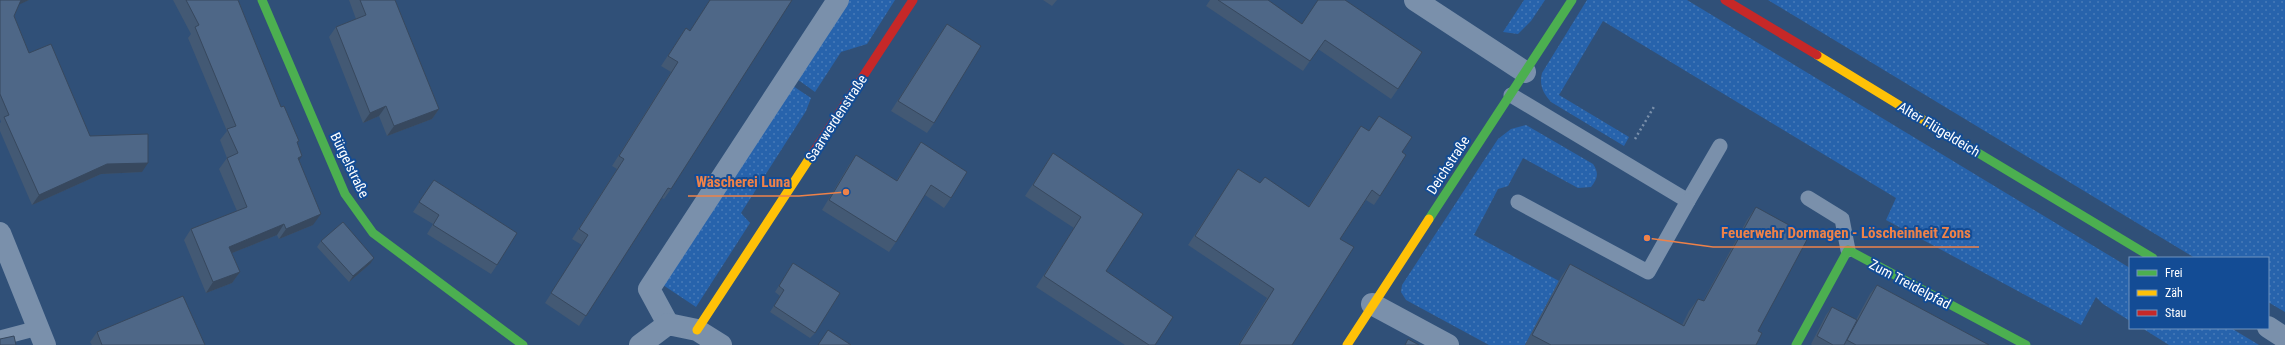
<svg xmlns="http://www.w3.org/2000/svg" width="2285" height="345" viewBox="0 0 2285 345" font-family="'Roboto Condensed',sans-serif">
	<style>
		.grass { fill: url(#grass-dots) }
		.lines { fill: none; stroke-linecap: round; stroke-linejoin: round }
		.path { stroke: #7a90ab; stroke-width: 2.5; stroke-dasharray: 2 3; stroke-linecap: butt }
		.lane { stroke: #7a90ab; stroke-width: 15 }
		.street { stroke: #7a90ab; stroke-width: 22 }
		.fast { stroke: #4caf50; stroke-width: 9 }
		.slow { stroke: #ffc107; stroke-width: 9 }
		.jam { stroke: #c62828; stroke-width: 9 }
		.wall { fill: #435974 }
		.shaded-wall { fill: #37485e }
		.building { fill: #4e6787; stroke: #37485e }
		.labels { text-anchor: middle; dominant-baseline: central; stroke-width: 4; stroke-linejoin: round; paint-order: stroke }
		.street-label { font-size: 14px; fill: #fff; stroke: #134c95 }
		.leader { fill: none; stroke: #ee8249; stroke-width: 1.5 }
		.callout-dot { fill: #ee8249; stroke: #134c95; stroke-width: 1.5 }
		.callout-label { font-size: 15px; text-anchor: middle; font-weight: bold; fill: #ee8249; stroke: #134c95; stroke-width: 4; stroke-linejoin: round; paint-order: stroke }
	</style>
	<defs>
		<pattern id="grass-dots" width="8" height="8" patternUnits="userSpaceOnUse"><rect width="8" height="8" fill="#2763ac"/><path d="M2 2h.1M6 6h.1" fill="none" stroke="#477ab8" stroke-width="1.8" stroke-linecap="round"/></pattern>
	</defs>
	<rect width="100%" height="100%" fill="#305078"/>
	<g class="grass">
		<path d="M848 0H895L867 44 841 52 815 92 797 79Z"/>
		<path d="M1524 0H1545L1531 21 1518 34 1503 32Z"/>
		<path d="M1587 0H1687L2130 268V321L2103 304 2096 297 2081 325 1886 220 1896 198 1603 21 1559 95 1629 137 1624 146 1551 102C1543 93 1539 85 1542 73Z"/>
		<path d="M1768 0H2285V312L2268 302V258H2195Z"/>
		<path d="M793 86 811 98 806 111 741 213 750 223 696 307 663 285Z"/>
		<path d="M1526 125 1593 164C1599 173 1598 178 1591 187L1578 188 1523 158 1508 186 1498 189 1474 235 1559 281 1525 345H1489L1406 300 1401 292 1402 285 1498 139 1511 129Z"/>
		<path d="M2142 328H2231L2259 345H2169Z"/>
	</g>
	<g class="lines">
		<path class="path" d="M1635 139 1655 105"/>
		<g class="lane">
			<path d="M1511 95 1688 201 1720 146"/>
			<path d="M1808 198 1842 219 1848 250"/>
			<path d="M1518 202 1648 272 1688 201"/>
			<path d="M0 338 38 328"/>
		</g>
		<g class="street">
			<path d="M1415 0 1525 72"/>
			<path d="M0 233 45 345"/>
			<path d="M1372 304 1448 345"/>
			<path d="M668 324 649 289 838 0"/>
			<path d="M2268 327 2285 338"/>
			<path d="M640 345 668 324 697 330 721 345"/>
		</g>
		<g class="fast">
			<path d="M262 0 345 194 373 233 523 345"/>
			<path d="M1935 127 2153 258"/>
			<path d="M1429 219 1572 0"/>
			<path d="M1796 345 1848 250 2026 345"/>
		</g>
		<g class="slow">
			<path d="M1817 55 1935 127"/>
			<path d="M697 330 811 156"/>
			<path d="M1347 345 1429 219"/>
		</g>
		<g class="jam">
			<path d="M1725 0 1817 55"/>
			<path d="M811 156 913 0"/>
		</g>
	</g>
	<g class="wall">
		<path d="M0 0H29L19 4 14 16 29 53 90 136 142 172 101 174 32 205 0 131V123L1 122 0 119Z"/>
		<path d="M173 0H238L281 107 297 143 299 161 313 225 279 239 277 235 232 253 240 272 232 283 206 293 184 240 191 229 237 211 219 169 227 158 220 140 227 131 188 38 191 34Z"/>
		<path d="M349 0H395L439 109 432 119 387 136 379 116 363 123 329 37 336 27 356 19Z"/>
		<path d="M710 0H792L671 189 664 199 662 198 579 326 545 303 582 245 572 239 617 169 612 166 671 72 661 66 686 28 690 31Z"/>
		<path d="M1043 0H1057L1052 6Z"/>
		<path d="M1210 0H1268L1302 24 1398 89 1391 99 1318 49 1303 71 1206 6Z"/>
		<path d="M947 24 934 123 927 133 891 111 940 34Z"/>
		<path d="M1379 116 1402 152 1380 196 1374 205 1366 200 1340 239 1292 345H1238L1267 298 1188 245 1238 169 1260 183 1308 207 1361 126 1369 131Z"/>
		<path d="M921 142 951 198 944 208 925 195 896 242 889 252 822 210 849 165 856 155 896 181Z"/>
		<path d="M1053 153 1106 271 1155 345H1125L1036 287 1074 228 1025 196 1046 164Z"/>
		<path d="M434 180 497 265 491 274 427 234 433 224 413 212Z"/>
		<path d="M1756 207 1758 331 1756 345H1525L1561 277 1570 264 1682 325 1689 311 1698 299 1703 301 1747 220Z"/>
		<path d="M321 241 370 264 349 282 317 247Z"/>
		<path d="M793 263 815 333 810 338 770 312 780 296 775 292Z"/>
		<path d="M1877 285 1989 345H1812L1811 344 1826 315 1832 307 1856 320 1870 294Z"/>
		<path d="M97 332 205 345H92L90 342Z"/>
	</g>
	<g class="shaded-wall">
		<path d="M20 0H29L16 6Z"/>
		<path d="M386 106 379 116 363 123 370 113Z"/>
		<path d="M439 109 432 119 387 136 394 126Z"/>
		<path d="M302 156 295 167 298 158Z"/>
		<path d="M148 163 142 172 101 174 32 205 39 195 107 164Z"/>
		<path d="M321 214 313 225 279 239 286 229Z"/>
		<path d="M284 224 277 235 222 257 229 247Z"/>
		<path d="M374 258 370 264 349 282 353 276Z"/>
		<path d="M240 272 232 283 206 293 213 282Z"/>
	</g>
	<g class="building">
		<path d="M0 0H21L14 16 29 53 51 44 90 136 148 134V163L107 164 39 195 4 117 9 115 0 94Z"/>
		<path d="M186 0H238L281 107 284 106 299 141 297 142 302 156 298 158 321 214 286 229 284 224 229 247 240 272 213 282 191 229 247 207 227 158 238 153 227 129 236 126 195 27 199 25Z"/>
		<path d="M360 0H395L439 109 394 126 386 106 370 113 336 27 366 15Z"/>
		<path d="M710 0H792L671 189 668 188 586 316 551 293 588 235 579 229 624 159 619 156 678 62 668 56 686 28 690 31Z"/>
		<path d="M1218 0H1268L1302 24 1318 0H1345L1422 52 1398 89 1325 40 1310 61Z"/>
		<path d="M947 24 981 46 934 123 898 101Z"/>
		<path d="M1379 116 1412 137 1402 152 1406 155 1380 196 1372 190 1340 239 1354 247 1292 345H1239L1274 289 1195 236 1238 169 1260 183 1265 177 1309 207 1361 126 1369 131Z"/>
		<path d="M921 142 967 172 951 198 931 185 896 242 829 200 856 155 897 181Z"/>
		<path d="M1053 153 1143 214 1106 271 1173 317 1155 345H1149L1044 276 1081 217 1033 185Z"/>
		<path d="M434 180 517 233 497 265 433 225 439 215 419 202Z"/>
		<path d="M1756 207 1809 236 1758 331 1762 333 1756 345H1551L1532 335 1570 264 1684 326 1698 299 1704 301Z"/>
		<path d="M343 222 374 258 353 276 321 241Z"/>
		<path d="M793 263 840 293 815 333 774 306 784 290 779 286Z"/>
		<path d="M1877 285 1989 345H1856L1847 340Z"/>
		<path d="M183 296 205 345H102L97 332Z"/>
		<path d="M1832 307 1857 320 1844 345H1833L1817 336Z"/>
		<path d="M828 330 851 345H818Z"/>
		<path d="M14 336 16 345H0V339Z"/>
		<path d="M1408 339 1419 345H1405Z"/>
	</g>
	<g class="labels">
		<g class="street-label">
			<text transform="translate(836 118) rotate(-57)">Saarwerdenstraße</text>
			<text transform="translate(1939 129) rotate(31)">Alter Flügeldeich</text>
			<text transform="translate(350 165) rotate(64)">Bürgelstraße</text>
			<text transform="translate(1448 165) rotate(-57)">Deichstraße</text>
			<text transform="translate(1910 284) rotate(28)">Zum Treidelpfad</text>
		</g>
	</g>
	<path class="leader" d="M846 192L799 196H688M1647 238L1713 247H1979"/>
	<g class="callout-dot">
		<circle cx="846" cy="192" r="4"/>
		<circle cx="1647" cy="238" r="4"/>
	</g>
	<g class="callout-label">
		<text x="743" y="187">Wäscherei Luna</text>
		<text x="1846" y="238">Feuerwehr Dormagen - Löscheinheit Zons</text>
	</g>
	<rect x="2129" y="257" width="140" height="72" fill="#134c95" stroke="#7194bf"/>
	<rect x="2137" y="270" width="20" height="6" fill="#4caf50" stroke="#7194bf"/>
	<text x="2165" y="277" font-size="12" fill="#ffffff">Frei</text>
	<rect x="2137" y="290" width="20" height="6" fill="#ffc107" stroke="#7194bf"/>
	<text x="2165" y="297" font-size="12" fill="#ffffff">Zäh</text>
	<rect x="2137" y="310" width="20" height="6" fill="#c62828" stroke="#7194bf"/>
	<text x="2165" y="317" font-size="12" fill="#ffffff">Stau</text>
</svg>
